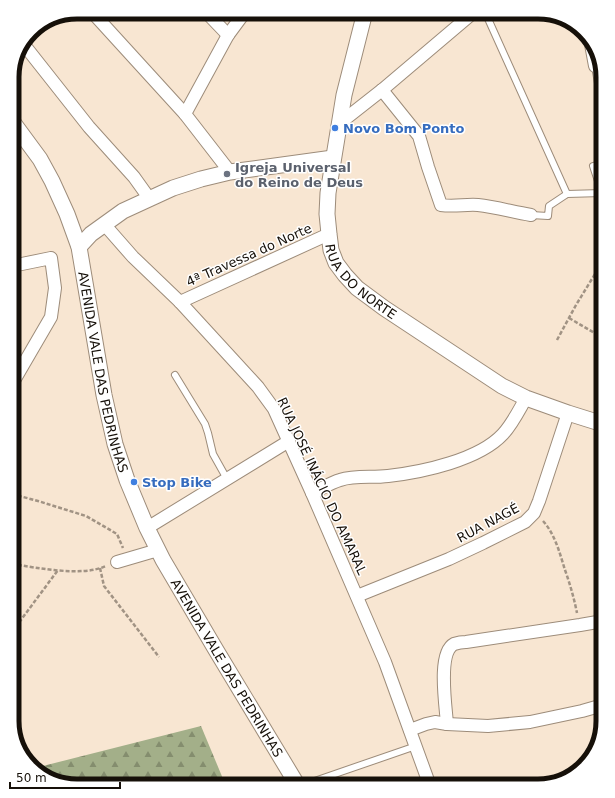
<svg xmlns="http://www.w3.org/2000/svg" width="615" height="798" viewBox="0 0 615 798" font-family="'DejaVu Sans',sans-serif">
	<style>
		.forest { fill: url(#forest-firs) }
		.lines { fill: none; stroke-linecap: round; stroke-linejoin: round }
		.service-casing { stroke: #9d8c7a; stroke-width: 8 }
		.minor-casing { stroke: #9d8c7a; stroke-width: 14 }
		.tertiary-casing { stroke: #9d8c7a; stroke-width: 17 }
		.path { stroke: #a19384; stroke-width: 2.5; stroke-dasharray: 4 2; stroke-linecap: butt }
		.service { stroke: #fff; stroke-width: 6 }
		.minor { stroke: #fff; stroke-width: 12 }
		.tertiary { stroke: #fff; stroke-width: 15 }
		.shop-dot { fill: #3f7fe0; stroke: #fff; stroke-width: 1.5 }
		.worship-dot { fill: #6b7280; stroke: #fff; stroke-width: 1.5 }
		.labels { text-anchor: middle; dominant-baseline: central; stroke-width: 3; stroke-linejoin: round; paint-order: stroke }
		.shop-label { font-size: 13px; font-weight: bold; fill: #366cbe; stroke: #fff; text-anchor: start }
		.worship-label { font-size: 13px; font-weight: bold; fill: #5b616d; stroke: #fff; text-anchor: start }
		.street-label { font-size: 13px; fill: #161009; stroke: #fff }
		.rim { fill: none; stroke: #161009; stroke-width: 5 }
	</style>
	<defs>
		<pattern id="forest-firs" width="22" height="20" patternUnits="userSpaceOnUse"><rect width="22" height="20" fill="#a3af89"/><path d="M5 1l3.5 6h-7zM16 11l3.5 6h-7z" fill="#848d6e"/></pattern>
	</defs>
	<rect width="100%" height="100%" fill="#f8e6d2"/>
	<path class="forest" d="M201 726 226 786H73L45 777 35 768Z"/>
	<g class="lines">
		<g class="service-casing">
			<g id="service">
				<path d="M485 12 567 194"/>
				<path d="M595 66 603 112"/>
				<path d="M531 215 548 216 549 206 567 194 602 193 593 166 603 163"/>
				<path d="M175 375 205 424 208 433 213 454 227 479"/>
				<path d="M300 786 416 746"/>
			</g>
		</g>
		<g class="minor-casing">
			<g id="minor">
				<path d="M92 12 185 114 230 172"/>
				<path d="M206 12 228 35"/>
				<path d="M590 39 595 66"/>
				<path d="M25 46 89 127 134 177 149 198"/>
				<path d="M382 90 419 136 428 167 441 205C454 207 466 204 478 205 496 207 513 212 531 215"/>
				<path d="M185 114 228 35 245 12"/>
				<path d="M340 123 382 90 474 12"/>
				<path d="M602 193H603"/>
				<path d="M104 224 133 257 180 302 258 387 274 409 312 493 385 662 430 786"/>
				<path d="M180 302 329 234"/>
				<path d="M12 384 51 317 55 288 51 258 12 266"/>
				<path d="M312 493C321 489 330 483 340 480 355 475 372 478 388 476 423 472 479 460 503 434 513 423 519 410 526 398"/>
				<path d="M147 528 289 441"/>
				<path d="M117 562 158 550"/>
				<path d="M357 596 449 559 483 543 525 522 534 513 539 501 568 413"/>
				<path d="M447 724C446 707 437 653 454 644 457 643 463 642 466 642L580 625 603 621"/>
				<path d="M410 730 426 724 435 722 447 724 488 726 530 722 582 711 603 705"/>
			</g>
		</g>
		<g class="tertiary-casing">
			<g id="tertiary">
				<path id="s1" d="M365 12 344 95 328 193 327 214 329 234 331 250 336 263 345 275 357 288 384 308 502 386 526 398 568 413 603 424"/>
				<path id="s2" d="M12 121 40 159 52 181 67 214 79 247 104 395 115 444 127 480 147 528 163 560 216 650 298 786"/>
				<path d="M79 247 91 234 123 211 173 188 201 179 230 172 333 158"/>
			</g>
		</g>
		<g class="path">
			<path d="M569 318 603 338"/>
			<path d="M557 340 576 305 595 274 603 254"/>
			<path d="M12 494 38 501 86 516 117 534 123 548"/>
			<path d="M543 521C555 534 560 554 565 570 570 584 574 598 577 613"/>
			<path d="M12 564C39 568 82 577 106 566"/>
			<path d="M100 568 104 586 159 657"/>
			<path d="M12 632 58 570"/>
		</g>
		<use href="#service" class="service"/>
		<use href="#minor" class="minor"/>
		<use href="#tertiary" class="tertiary"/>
	</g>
	<g class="shop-dot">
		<circle cx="335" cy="128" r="4"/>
		<circle cx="134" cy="482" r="4"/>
	</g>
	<circle class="worship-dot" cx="227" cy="174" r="4"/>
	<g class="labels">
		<g class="shop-label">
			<text x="343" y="128">Novo Bom Ponto</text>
			<text x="142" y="482">Stop Bike</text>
		</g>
		<g class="worship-label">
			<text x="235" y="167">Igreja Universal<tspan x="235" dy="15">do Reino de Deus</tspan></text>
		</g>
		<g class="street-label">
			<text transform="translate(249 255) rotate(-24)">4ª Travessa do Norte</text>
			<text stroke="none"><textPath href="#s1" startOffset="286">RUA DO NORTE</textPath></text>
			<text stroke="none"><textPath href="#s2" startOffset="271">AVENIDA VALE DAS PEDRINHAS</textPath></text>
			<text transform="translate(322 486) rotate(65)">RUA JOSÉ INÁCIO DO AMARAL</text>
			<text transform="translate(488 523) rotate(-28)">RUA NAGÉ</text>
			<text stroke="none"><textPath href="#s2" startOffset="595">AVENIDA VALE DAS PEDRINHAS</textPath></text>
		</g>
	</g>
	<path d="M0 0H615V798H0ZM77 19H538A58 58 0 0 1 596 77V721A58 58 0 0 1 538 779H77A58 58 0 0 1 19 721V77A58 58 0 0 1 77 19Z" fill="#fff" fill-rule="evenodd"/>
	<path class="rim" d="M77 19H538A58 58 0 0 1 596 77V721A58 58 0 0 1 538 779H77A58 58 0 0 1 19 721V77A58 58 0 0 1 77 19Z"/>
	<path d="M10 782v6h110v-6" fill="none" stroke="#161009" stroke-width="2"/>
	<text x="16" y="782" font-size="12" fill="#161009" stroke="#ffffff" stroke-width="3" paint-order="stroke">50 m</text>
</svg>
